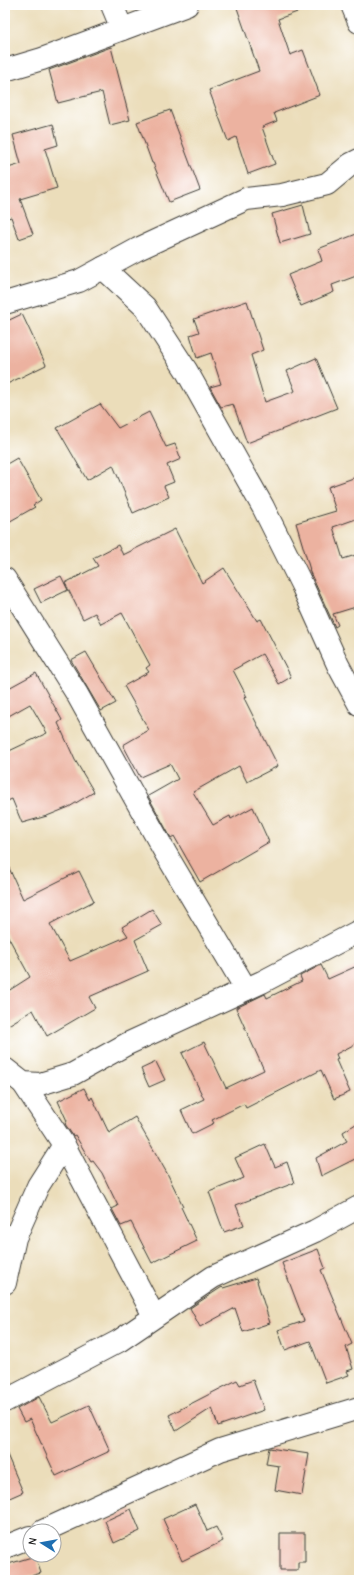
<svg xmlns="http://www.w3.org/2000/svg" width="364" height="1585" viewBox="0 0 364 1585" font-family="'Comic Neue',sans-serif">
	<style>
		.building { fill: #ecb2a0 }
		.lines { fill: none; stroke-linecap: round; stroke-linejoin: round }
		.minor-casing { stroke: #3b3934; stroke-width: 24 }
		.minor { stroke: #fff; stroke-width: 22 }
	</style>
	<rect width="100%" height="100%" fill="#fff"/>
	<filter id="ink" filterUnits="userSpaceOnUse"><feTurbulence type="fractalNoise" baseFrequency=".025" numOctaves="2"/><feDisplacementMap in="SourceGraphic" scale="8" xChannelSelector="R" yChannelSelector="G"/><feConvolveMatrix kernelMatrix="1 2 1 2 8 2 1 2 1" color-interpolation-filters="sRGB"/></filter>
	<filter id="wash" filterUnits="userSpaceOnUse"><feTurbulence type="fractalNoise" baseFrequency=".012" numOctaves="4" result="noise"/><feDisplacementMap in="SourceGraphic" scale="16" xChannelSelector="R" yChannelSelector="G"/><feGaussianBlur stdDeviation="0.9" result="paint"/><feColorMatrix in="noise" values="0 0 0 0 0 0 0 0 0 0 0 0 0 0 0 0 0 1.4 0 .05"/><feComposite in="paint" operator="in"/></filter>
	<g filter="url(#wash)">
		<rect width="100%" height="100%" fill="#ebddba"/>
		<g id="blocks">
			<g class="building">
				<path d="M236 5H311V7L278 19 290 55 303 50 320 95 274 113 277 121 262 127 275 164 248 174 236 137 228 141 209 90 259 71Z"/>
				<path d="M111 47 130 120 110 125 102 92 58 103 49 70Z"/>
				<path d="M170 110 200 190 169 202 153 163H152L137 122Z"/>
				<path d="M53 124 58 145 45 149 57 188 20 199 33 234 19 239 11 217 5 219V165L8 168 21 164 13 135Z"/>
				<path d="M303 205 310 234 280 243 272 214Z"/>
				<path d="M359 233V275L332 285 334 292 301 306 288 275 322 261 318 249Z"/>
				<path d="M247 301 263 350 251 355 265 402 295 391 287 371 316 358 337 408 247 443 233 404 221 407 210 387 221 384 211 353 197 358 190 335 199 332 194 319Z"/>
				<path d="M22 314 46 365 5 385V322Z"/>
				<path d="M100 404 118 428 149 412 166 447 175 444 181 459 167 465 174 482 164 486 169 497 133 513 113 465 87 480 57 428Z"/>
				<path d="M17 458 41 500 33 505 35 507 5 524V465Z"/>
				<path d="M359 476V518L333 527 343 559 359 554V606L333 614 338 625 335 627 309 570H310L296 523 336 511 328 487Z"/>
				<path d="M175 529 202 583 224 568 257 621 261 619 291 677 279 684 262 654 233 670 247 697 244 698 278 766 247 782 239 766 193 792 213 825 230 816 231 819 253 807 269 842 200 882 174 836 171 838 148 796 178 779 170 764 140 777 123 745 149 730 124 686 149 672 146 668 150 665 122 613 101 624 95 613 83 619 65 583 98 566 93 558 118 545 123 555Z"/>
				<path d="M61 576 68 590 41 603 34 589Z"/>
				<path d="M86 652 116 703 101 711 71 660Z"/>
				<path d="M36 673 62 720 58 723 75 760 94 792 69 807 47 816 22 823 12 799 5 802V753L47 733 30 704 5 718V690Z"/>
				<path d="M5 859 23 899 79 871 94 901 50 924 70 961 128 936 122 927 152 909 162 925 135 940 148 971 89 997 95 1008 47 1036 33 1010 5 1027V993L30 977 5 931Z"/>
				<path d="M321 965 328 979 359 965V1042L336 1054 338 1059 336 1060 350 1092 334 1099 321 1070 246 1108 244 1104 212 1120 214 1123 192 1134 181 1110 204 1099 182 1053 204 1042 226 1088 264 1070 236 1008 265 994 267 998 302 981 300 976Z"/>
				<path d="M156 1062 165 1080 149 1087 141 1069Z"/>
				<path d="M84 1088 90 1100 92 1097 109 1133 135 1117 168 1175 183 1206 181 1207 197 1241 152 1263 131 1222 121 1226 112 1209 118 1206 102 1173 93 1161 91 1162 75 1135 73 1136 65 1124 67 1121 58 1101Z"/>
				<path d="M359 1122V1167L355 1159 321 1176 316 1158 347 1141 343 1132Z"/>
				<path d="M265 1144 275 1167 287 1162 294 1183 236 1205 244 1225 224 1232 209 1192 244 1178 235 1158Z"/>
				<path d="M318 1249 325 1268 321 1270 352 1344 346 1347 353 1369 347 1371 349 1375 326 1383 310 1341 285 1350 278 1330 304 1321 282 1263Z"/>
				<path d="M256 1278 270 1323 243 1332 235 1308 200 1327 190 1308 222 1287 223 1288Z"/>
				<path d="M237 1380 240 1385 253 1380 264 1410 218 1426 212 1408 176 1431 169 1415Z"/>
				<path d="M39 1397 52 1422 89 1405 110 1451 56 1476 30 1419 24 1422 17 1409Z"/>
				<path d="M269 1448 309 1454 302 1495 275 1490 279 1466 266 1464Z"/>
				<path d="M5 1450 23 1492 5 1500Z"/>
				<path d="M195 1504 207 1531 216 1527 223 1541 182 1561 163 1519Z"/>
				<path d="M131 1509 140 1531 114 1543 105 1521Z"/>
				<path d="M280 1533H305V1562H298V1570H280Z"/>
				<path d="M35 1556 41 1573 17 1580H5V1565Z"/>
			</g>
		</g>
	</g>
	<g filter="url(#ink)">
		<use href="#blocks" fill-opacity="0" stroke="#3b3934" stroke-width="1"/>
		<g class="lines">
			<g class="minor-casing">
				<g id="minor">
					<path d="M112 5 122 29"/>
					<path d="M352 5 359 22"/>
					<path d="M5 70 42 59 187 5"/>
					<path d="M103 268 145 307 186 370 263 507 302 585 338 665 359 704"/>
					<path d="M5 303 79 281 138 249 246 199 282 195 327 184 351 164 359 160"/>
					<path d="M5 579 77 694 166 854 246 989"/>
					<path d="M5 1069 23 1083 40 1084 73 1074 127 1044 262 982 359 931"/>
					<path d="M23 1083 64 1145 154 1316"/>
					<path d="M5 1283 15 1238 38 1186 64 1145"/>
					<path d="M5 1401 119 1341 213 1277 315 1231 359 1207"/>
					<path d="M43 1531 220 1450 359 1408"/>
					<path d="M5 1547 30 1537"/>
				</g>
			</g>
			<use href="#minor" class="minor"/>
		</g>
	</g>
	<rect width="364" height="1585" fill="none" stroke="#fff" stroke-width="20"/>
	<g transform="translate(42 1543) rotate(281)"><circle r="19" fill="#ffffff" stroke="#a4a4a4"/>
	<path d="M0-3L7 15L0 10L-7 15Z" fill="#1f6fb2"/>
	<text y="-6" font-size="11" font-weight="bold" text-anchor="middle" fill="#1c1c1c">N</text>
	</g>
</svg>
